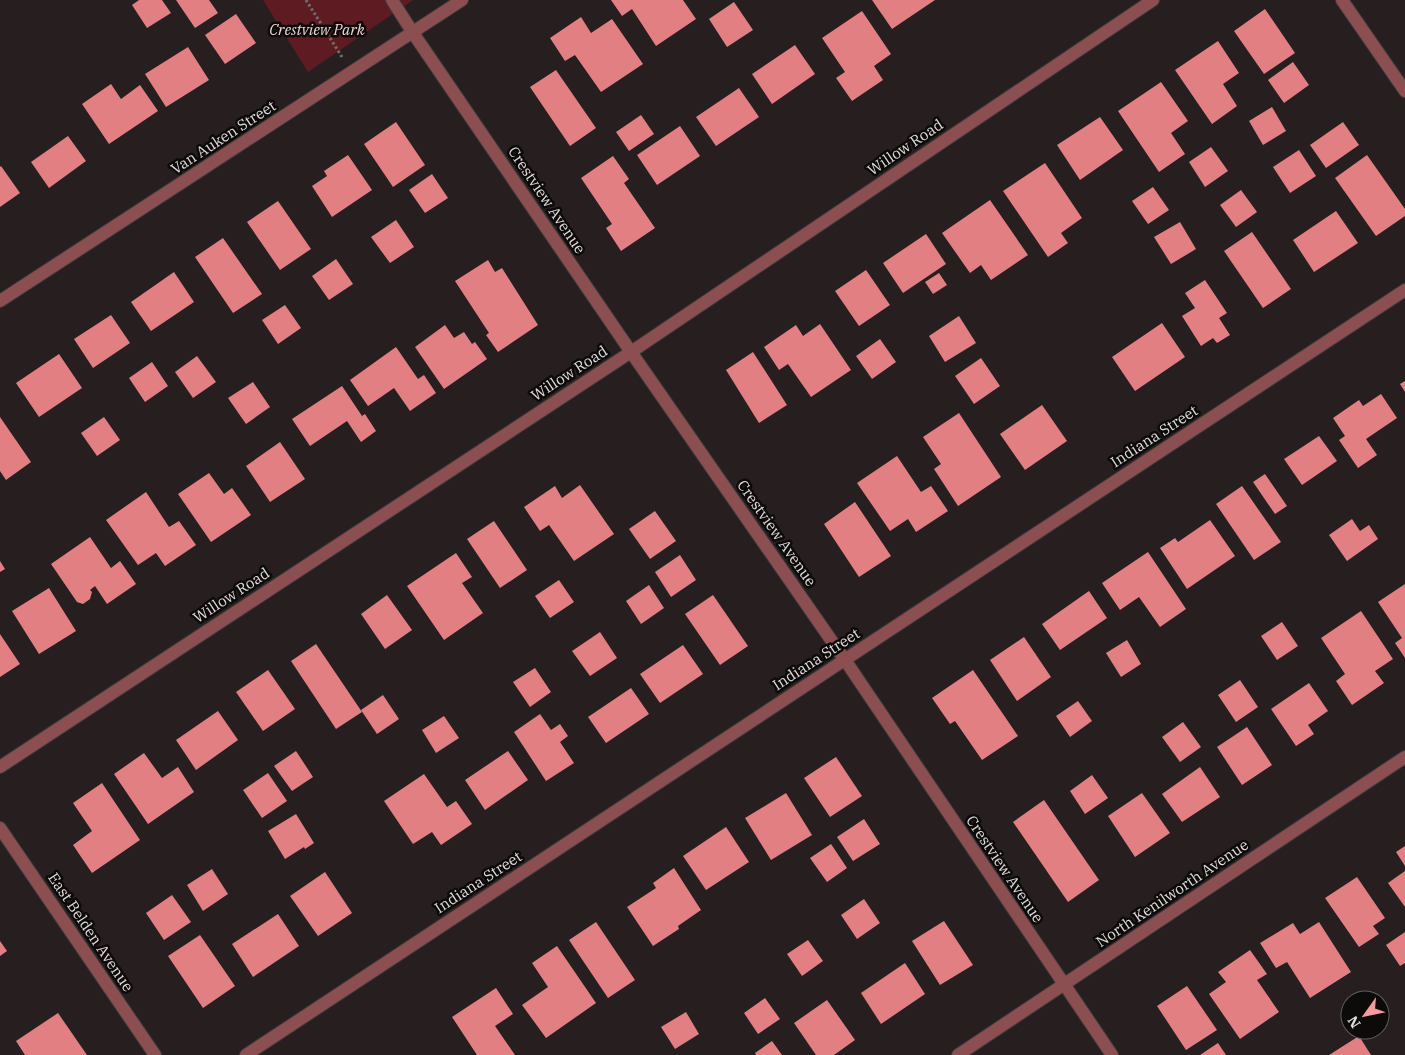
<svg xmlns="http://www.w3.org/2000/svg" width="1405" height="1055" viewBox="0 0 1405 1055" font-family="'IBM Plex Serif',serif">
	<style>
		.green { fill: #5f1b22 }
		.building { fill: #e27f83 }
		.lines { fill: none; stroke-linecap: round; stroke-linejoin: round }
		.service-casing { stroke: #413a3a; stroke-width: 14 }
		.minor-casing { stroke: #413a3a; stroke-width: 14 }
		.path { stroke: #746d6d; stroke-width: 3; stroke-dasharray: 2.5 2.5; stroke-linecap: butt }
		.service { stroke: #8c4f51; stroke-width: 12 }
		.minor { stroke: #8c4f51; stroke-width: 12 }
		.labels { text-anchor: middle; dominant-baseline: central; stroke-width: 5; stroke-linejoin: round; paint-order: stroke }
		.park-label { font-size: 15px; font-style: italic; fill: #f2d7d7; stroke: #0d0a0a }
		.street-label { font-size: 15px; fill: #e2dddd; stroke: #0d0a0a }
	</style>
	<rect width="100%" height="100%" fill="#271f1f"/>
	<path class="green" d="M263 0H413L308 72Z"/>
	<g class="building">
		<path d="M139 0H162L171 13 147 28 132 5Z"/>
		<path d="M176 0H209L218 13 195 28Z"/>
		<path d="M611 0H683L696 19 656 46 632 9 622 16Z"/>
		<path d="M872 0H935L892 29Z"/>
		<path d="M734 2 753 30 727 47 709 19Z"/>
		<path d="M1265 9 1295 53 1264 74 1234 31Z"/>
		<path d="M862 11 891 54 874 66 883 80 852 101 836 78 845 72 822 38Z"/>
		<path d="M236 14 256 43 225 64 205 35Z"/>
		<path d="M581 17 591 33 612 19 643 64 601 92 575 55 565 61 550 38Z"/>
		<path d="M1218 41 1239 73 1223 84 1237 106 1212 124 1175 70Z"/>
		<path d="M795 45 815 74 772 104 752 74Z"/>
		<path d="M188 47 209 80 166 107 145 74Z"/>
		<path d="M1293 62 1309 85 1284 103 1268 80Z"/>
		<path d="M556 70 596 128 570 146 530 87Z"/>
		<path d="M1161 82 1188 121 1171 133 1185 154 1159 172 1118 111Z"/>
		<path d="M111 84 121 99 140 85 158 111 109 144 82 104Z"/>
		<path d="M739 88 759 117 716 146 696 117Z"/>
		<path d="M1272 107 1286 131 1263 145 1249 121Z"/>
		<path d="M641 115 654 134 629 151 616 132Z"/>
		<path d="M1100 117 1123 150 1080 180 1057 145Z"/>
		<path d="M396 122 425 165 393 187 364 144Z"/>
		<path d="M1343 122 1359 145 1326 168 1310 145Z"/>
		<path d="M680 126 700 156 657 185 637 155Z"/>
		<path d="M68 136 86 161 49 188 31 162Z"/>
		<path d="M1211 147 1228 171 1205 187 1189 162Z"/>
		<path d="M1299 150 1316 176 1290 193 1273 167Z"/>
		<path d="M348 155 372 190 332 217 312 186 327 176 324 171Z"/>
		<path d="M1367 155 1405 209V216L1376 236 1335 178Z"/>
		<path d="M613 156 629 179 624 183 655 228 621 251 606 228 612 224 581 178Z"/>
		<path d="M1045 163 1082 218 1061 233 1068 243 1048 257 1003 191Z"/>
		<path d="M1 166 20 193 0 207V167Z"/>
		<path d="M432 174 448 198 425 213 409 190Z"/>
		<path d="M1153 187 1169 210 1148 224 1132 201Z"/>
		<path d="M1241 190 1257 212 1236 227 1220 205Z"/>
		<path d="M990 200 1028 255 991 280 981 265 970 273 942 233Z"/>
		<path d="M278 201 311 249 280 270 247 222Z"/>
		<path d="M1336 211 1358 243 1314 272 1293 240Z"/>
		<path d="M396 220 414 247 390 263 371 237Z"/>
		<path d="M1180 222 1196 249 1171 264 1154 237Z"/>
		<path d="M1252 232 1291 289 1263 308 1224 251Z"/>
		<path d="M926 234 946 264 903 293 883 263Z"/>
		<path d="M223 238 262 294 233 313 195 257Z"/>
		<path d="M336 259 353 284 329 300 312 276Z"/>
		<path d="M488 260 495 272 502 268 538 325 498 352 486 335 489 333 455 281Z"/>
		<path d="M866 270 890 305 859 326 835 291Z"/>
		<path d="M174 272 194 302 151 331 131 302Z"/>
		<path d="M939 273 947 285 933 294 925 282Z"/>
		<path d="M1205 280 1227 313 1219 318 1230 335 1217 343 1213 338 1201 346 1182 316 1195 308 1185 293Z"/>
		<path d="M285 305 301 328 278 344 262 320Z"/>
		<path d="M111 315 130 343 93 368 74 339Z"/>
		<path d="M959 316 976 343 945 362 929 336Z"/>
		<path d="M1162 323 1185 357 1135 391 1112 357Z"/>
		<path d="M820 324 851 370 811 397 788 364 779 370 764 347 796 325 803 336Z"/>
		<path d="M445 325 454 338 464 332 472 344 475 342 487 359 444 389 415 347Z"/>
		<path d="M880 339 896 362 872 379 856 356Z"/>
		<path d="M396 347 418 379 424 375 436 393 410 411 394 388 368 406 350 380Z"/>
		<path d="M753 352 787 405 759 423 726 370Z"/>
		<path d="M59 354 82 388 39 417 16 383Z"/>
		<path d="M197 356 216 382 193 398 175 372Z"/>
		<path d="M981 358 1000 386 974 404 955 376Z"/>
		<path d="M152 362 168 386 145 402 129 378Z"/>
		<path d="M1405 381V392L1400 384Z"/>
		<path d="M253 382 270 407 246 424 228 398Z"/>
		<path d="M342 386 362 416 365 414 376 431 361 442 347 421 310 446 292 419Z"/>
		<path d="M1381 394 1397 418 1366 439 1377 455 1358 468 1339 440 1345 436 1333 418 1359 400 1363 406Z"/>
		<path d="M1042 405 1067 441 1025 470 1000 434Z"/>
		<path d="M959 413 1001 477 958 506 934 469 941 464 923 437Z"/>
		<path d="M0 417 31 462 6 480 0 471Z"/>
		<path d="M104 417 120 440 97 456 81 433Z"/>
		<path d="M1319 436 1337 461 1302 485 1284 459Z"/>
		<path d="M280 442 305 479 270 502 246 466Z"/>
		<path d="M897 456 921 492 931 486 948 511 916 532 908 519 890 531 857 483Z"/>
		<path d="M209 473 224 494 232 488 251 515 211 542 178 494Z"/>
		<path d="M1265 474 1287 506 1275 514 1253 482Z"/>
		<path d="M580 485 614 534 574 561 549 525 540 531 524 507 555 486 562 498Z"/>
		<path d="M1242 486 1281 542 1254 560 1216 504Z"/>
		<path d="M146 492 169 527 179 521 196 545 165 566 156 553 138 565 106 520Z"/>
		<path d="M855 502 891 556 859 577 824 524Z"/>
		<path d="M655 511 676 541 650 559 629 529Z"/>
		<path d="M1352 519 1360 531 1369 525 1378 539 1347 561 1329 535Z"/>
		<path d="M1210 520 1235 556 1187 589 1160 548 1175 538 1178 542Z"/>
		<path d="M494 521 527 570 500 588 467 539Z"/>
		<path d="M90 537 111 568 120 561 136 584 107 604 95 586 90 590 92 592 90 599 83 604 77 602 51 564Z"/>
		<path d="M1148 552 1186 609 1160 627 1139 597 1120 610 1102 583Z"/>
		<path d="M456 553 472 577 462 583 483 613 444 640 407 586Z"/>
		<path d="M680 555 696 580 671 597 655 572Z"/>
		<path d="M0 561 5 569 0 572Z"/>
		<path d="M559 580 574 602 550 618 535 596Z"/>
		<path d="M1405 584V658L1395 643 1402 638 1378 602Z"/>
		<path d="M649 585 664 608 641 624 626 601Z"/>
		<path d="M49 588 76 631 39 654 12 611Z"/>
		<path d="M1089 591 1107 618 1060 650 1042 624Z"/>
		<path d="M387 595 412 630 385 649 361 614Z"/>
		<path d="M713 595 748 646 720 665 685 614Z"/>
		<path d="M1361 611 1393 659 1375 671 1384 683 1352 705 1336 681 1345 674 1321 638Z"/>
		<path d="M1282 622 1298 646 1277 660 1261 636Z"/>
		<path d="M600 632 617 658 590 676 572 651Z"/>
		<path d="M0 634 20 664 0 677Z"/>
		<path d="M1024 637 1051 677 1017 701 990 660Z"/>
		<path d="M1127 640 1141 664 1121 677 1106 653Z"/>
		<path d="M316 644 362 712 336 729 291 661Z"/>
		<path d="M683 645 703 674 660 703 640 674Z"/>
		<path d="M535 668 551 692 530 707 513 682Z"/>
		<path d="M268 670 295 709 263 731 236 692Z"/>
		<path d="M973 670 1018 736 982 760 955 721 950 724 932 698Z"/>
		<path d="M1240 680 1258 707 1236 722 1218 695Z"/>
		<path d="M1309 683 1328 711 1308 725 1314 734 1296 746 1271 709Z"/>
		<path d="M631 688 649 714 606 743 588 717Z"/>
		<path d="M383 695 399 719 377 734 361 710Z"/>
		<path d="M1078 701 1092 721 1070 737 1056 716Z"/>
		<path d="M218 711 238 740 196 770 176 740Z"/>
		<path d="M540 714 551 730 560 724 568 736 560 742 574 763 546 781 514 732Z"/>
		<path d="M444 716 459 738 436 753 422 730Z"/>
		<path d="M1183 722 1201 747 1180 762 1162 737Z"/>
		<path d="M1247 727 1272 765 1242 785 1217 747Z"/>
		<path d="M296 751 313 777 292 791 274 766Z"/>
		<path d="M508 751 528 780 485 810 465 780Z"/>
		<path d="M144 753 162 778 178 767 194 792 148 824 114 774Z"/>
		<path d="M836 757 862 796 830 817 804 778Z"/>
		<path d="M1200 767 1220 797 1182 822 1162 794Z"/>
		<path d="M268 773 287 801 262 818 243 790Z"/>
		<path d="M424 774 447 807 456 801 472 824 441 845 432 832 413 844 384 801Z"/>
		<path d="M1092 775 1108 798 1085 814 1070 791Z"/>
		<path d="M102 783 140 840 92 873 73 845 92 831 73 803Z"/>
		<path d="M786 793 812 835 771 860 745 818Z"/>
		<path d="M1142 793 1170 833 1135 857 1108 816Z"/>
		<path d="M1044 800 1099 880 1068 902 1013 822Z"/>
		<path d="M296 814 314 843 305 849 304 847 285 859 268 831Z"/>
		<path d="M864 819 880 844 853 861 837 837Z"/>
		<path d="M726 827 749 862 706 890 683 856Z"/>
		<path d="M831 844 847 868 827 882 810 858Z"/>
		<path d="M1405 846V866L1396 852Z"/>
		<path d="M674 868 701 910 678 926 679 929 653 946 627 907 656 888 653 883Z"/>
		<path d="M212 869 228 894 203 911 187 885Z"/>
		<path d="M1405 871V907L1388 883Z"/>
		<path d="M325 872 352 913 318 936 290 896Z"/>
		<path d="M1357 877 1385 918 1373 926 1379 934 1359 947 1325 898Z"/>
		<path d="M172 895 191 922 164 940 146 913Z"/>
		<path d="M864 899 880 923 857 939 841 915Z"/>
		<path d="M278 914 299 946 253 977 232 944Z"/>
		<path d="M944 921 973 965 940 985 912 941Z"/>
		<path d="M596 922 635 980 608 998 569 940Z"/>
		<path d="M1319 922 1351 972 1310 998 1287 962 1276 968 1260 943 1293 923 1300 934Z"/>
		<path d="M1405 932V963L1400 966 1386 945Z"/>
		<path d="M200 935 235 986 203 1008 168 956Z"/>
		<path d="M808 940 823 961 802 976 787 954Z"/>
		<path d="M0 941 7 951 0 956Z"/>
		<path d="M557 946 596 1003 546 1038 522 1005 548 987 532 963Z"/>
		<path d="M1250 950 1267 974 1257 980 1279 1012 1240 1039 1209 994 1226 982 1218 972Z"/>
		<path d="M905 963 925 994 881 1024 861 993Z"/>
		<path d="M1187 986 1217 1030 1186 1050 1157 1006Z"/>
		<path d="M496 988 513 1014 495 1026 515 1055H477L452 1017Z"/>
		<path d="M765 998 780 1019 758 1034 744 1013Z"/>
		<path d="M827 1000 855 1040 834 1055H816L794 1023Z"/>
		<path d="M686 1012 699 1034 675 1049 661 1027Z"/>
		<path d="M58 1013 87 1055H25L16 1041Z"/>
		<path d="M1359 1036 1371 1055H1329Z"/>
		<path d="M772 1041 782 1055H756L755 1053Z"/>
		<path d="M1218 1043 1226 1055H1200Z"/>
	</g>
	<g class="lines">
		<g class="service-casing">
			<path id="service" d="M392 0 413 33"/>
		</g>
		<g class="minor-casing">
			<g id="minor">
				<path d="M1342 0 1405 91"/>
				<path d="M413 33 631 352 845 660 1112 1055"/>
				<path d="M0 301 462 0"/>
				<path d="M0 767 631 352 1153 0"/>
				<path d="M0 828 155 1055"/>
				<path d="M246 1055 1405 290"/>
				<path d="M958 1055 1405 757"/>
			</g>
		</g>
		<path class="path" d="M306 0 342 57"/>
		<use href="#service" class="service"/>
		<use href="#minor" class="minor"/>
	</g>
	<g class="labels">
		<g class="park-label">
			<text x="317" y="29">Crestview Park</text>
		</g>
		<g class="street-label">
			<text transform="translate(223 137) rotate(-33)">Van Auken Street</text>
			<text transform="translate(905 147) rotate(-34)">Willow Road</text>
			<text transform="translate(547 200) rotate(56)">Crestview Avenue</text>
			<text transform="translate(569 373) rotate(-33)">Willow Road</text>
			<text transform="translate(1154 436) rotate(-33)">Indiana Street</text>
			<text transform="translate(777 533) rotate(55)">Crestview Avenue</text>
			<text transform="translate(231 595) rotate(-33)">Willow Road</text>
			<text transform="translate(816 659) rotate(-33)">Indiana Street</text>
			<text transform="translate(1005 869) rotate(56)">Crestview Avenue</text>
			<text transform="translate(478 882) rotate(-33)">Indiana Street</text>
			<text transform="translate(1172 893) rotate(-34)">North Kenilworth Avenue</text>
			<text transform="translate(91 932) rotate(56)">East Belden Avenue</text>
		</g>
	</g>
	<g transform="translate(1365 1015) rotate(237)"><circle r="24" fill="#0d0a0a" stroke="#625e5e"/>
	<path d="M0-4L9 19L0 12L-9 19Z" fill="#f59b9d"/>
	<text y="-8" font-size="14" font-weight="bold" text-anchor="middle" fill="#e2dddd">N</text>
	</g>
</svg>
